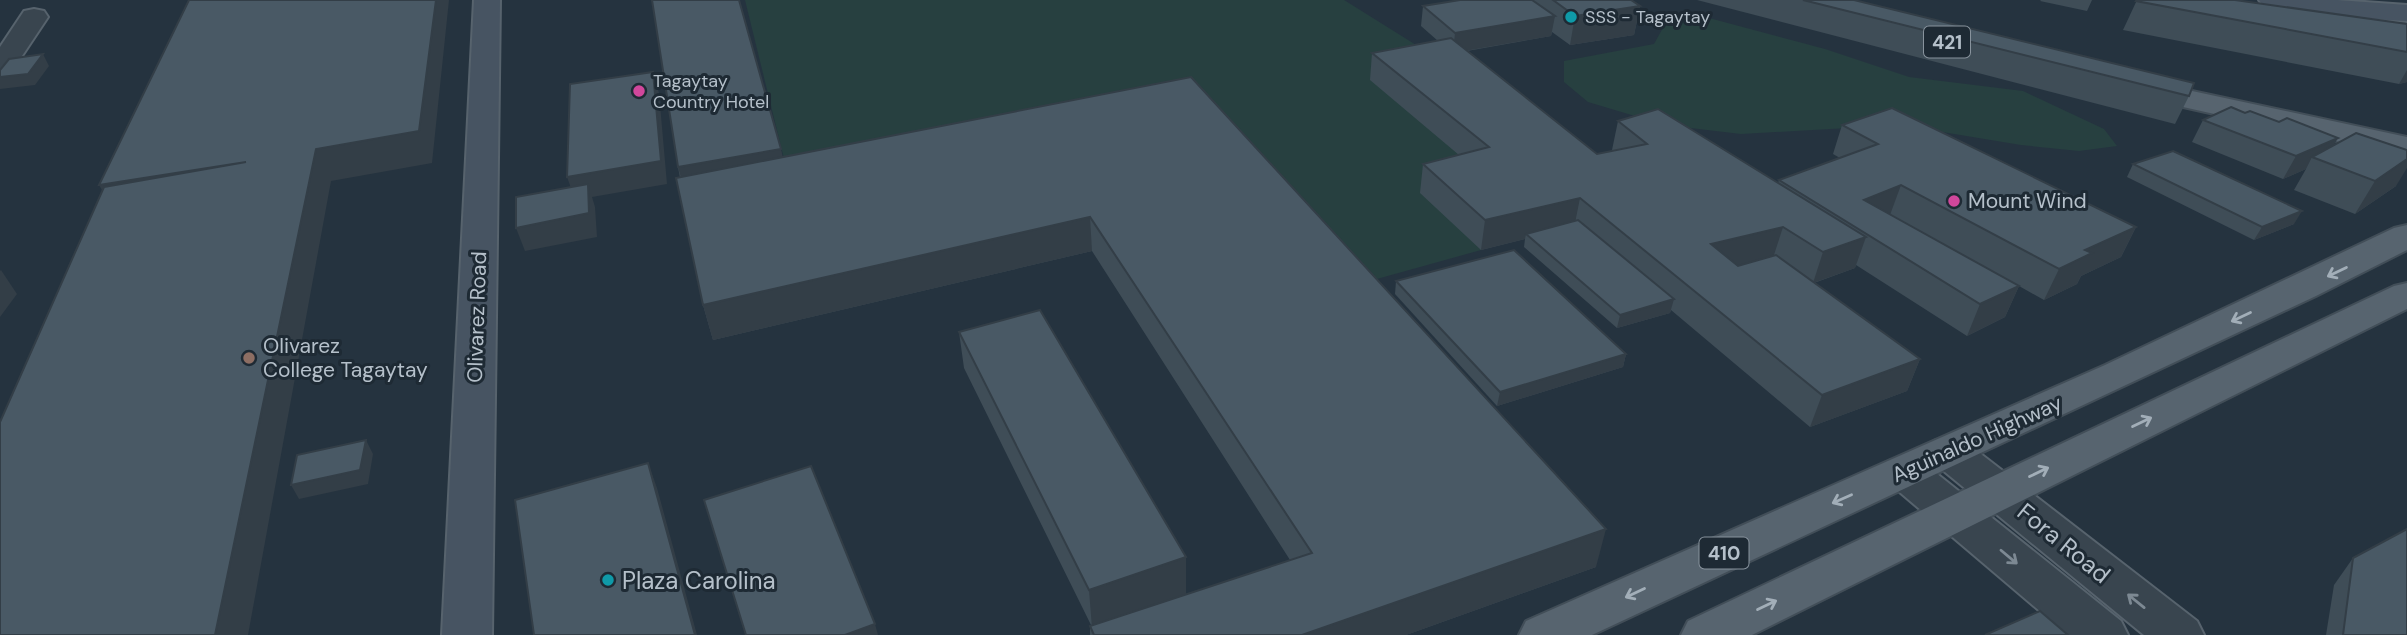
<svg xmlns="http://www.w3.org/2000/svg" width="2407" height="635" viewBox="0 0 2407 635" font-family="'DM Sans',sans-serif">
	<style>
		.green { fill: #274040 }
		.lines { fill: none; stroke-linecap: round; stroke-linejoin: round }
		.street-casing { stroke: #57636d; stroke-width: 4 }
		.secondary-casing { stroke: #57636d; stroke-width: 4 }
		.primary-casing { stroke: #424e58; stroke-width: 4 }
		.street { fill: #39454f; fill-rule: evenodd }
		.secondary { fill: #475462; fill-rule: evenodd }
		.primary { fill: #57646f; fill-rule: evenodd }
		.wall { fill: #3f4d57 }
		.shaded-wall { fill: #333e47 }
		.building { fill: #495965; stroke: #333e47; stroke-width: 2 }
		.oneway { stroke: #a2aeb8 }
		.oneway2 { stroke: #7d8993 }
		.culture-dot { fill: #0f9aa8; stroke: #1e2a34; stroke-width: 2.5 }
		.hotel-dot { fill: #d1479c; stroke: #1e2a34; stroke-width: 2.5 }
		.education-dot { fill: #8d6e63; stroke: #1e2a34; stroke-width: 2.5 }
		.labels { text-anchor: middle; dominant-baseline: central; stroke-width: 6; stroke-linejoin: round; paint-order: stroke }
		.far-poi-label { font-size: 18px; fill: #b5c0ca; stroke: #1e2a34; text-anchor: start }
		.shield { fill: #1e2a34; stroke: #88939d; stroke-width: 2 }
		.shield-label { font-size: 19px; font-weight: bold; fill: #b5c0ca }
		.poi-label { font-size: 21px; fill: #b5c0ca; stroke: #1e2a34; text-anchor: start }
		.street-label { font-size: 21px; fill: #b5c0ca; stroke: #1e2a34 }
		.near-street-label { font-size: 24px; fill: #b5c0ca; stroke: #1e2a34 }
		.near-poi-label { font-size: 24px; fill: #b5c0ca; stroke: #1e2a34; text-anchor: start }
	</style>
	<rect width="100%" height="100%" fill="#25333f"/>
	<g class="green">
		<path d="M745 0H1344L1448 65 1485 176 1481 250 1366 282 790 183Z"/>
		<path d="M1694 14 1825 49 1909 77 2023 91 2104 129 2117 146 2079 151 2021 145 1900 125 1741 134 1665 125 1588 102 1564 82V61L1654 44 1669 17Z"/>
	</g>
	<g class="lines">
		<g class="street-casing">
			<g id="street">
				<path d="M34 9 44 11 48 17 10 74 0 77V47L24 11Z"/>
				<path d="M1949 437 1964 441 2197 621 2204 635H2144L1934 463 1927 452 1934 441Z"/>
				<path d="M1905 457 1921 461 2121 621 2128 635H2068L1889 483 1883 472 1889 461Z"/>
			</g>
		</g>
		<g class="secondary-casing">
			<g id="secondary">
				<path d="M474 0H500L492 635H442Z"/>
				<path d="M2259 0H2337L2407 5V21C2359 18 2309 17 2263 6Z"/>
			</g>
		</g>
		<g class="primary-casing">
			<g id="primary">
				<path d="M2136 79 2407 137V157L2125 94 2121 88 2125 82Z"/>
				<path d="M2407 225V250L2316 296 1592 635H1519L1526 621 2105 365 2394 228Z"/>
				<path d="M2407 283V309L1752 635H1681L1688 621 2394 286Z"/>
			</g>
		</g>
		<use href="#street" class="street"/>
		<use href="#secondary" class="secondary"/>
		<use href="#primary" class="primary"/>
	</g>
	<g class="wall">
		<path d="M1460 0H1631L1640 6 1634 35 1570 45 1552 32 1551 36 1467 51 1597 154 1613 151 1612 150 1618 121 1778 183 1779 180 1840 158 1833 154 1842 125 2136 227 2121 257 2081 276 2077 284 2044 300 2019 286 2005 317 1967 336 1856 265 1855 268 1814 283 1920 359 1907 391 1810 427 1671 310 1670 313 1617 328 1524 247 1525 239 1481 250 1420 193 1423 164 1459 155 1370 80 1372 53 1438 41 1421 26 1423 6Z"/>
		<path d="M1697 0H1854L2189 96 2175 124Z"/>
		<path d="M2041 0H2092L2087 11 2040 1Z"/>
		<path d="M2137 0 2407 24V82L2399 84 2123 30Z"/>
		<path d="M1191 77 1596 567 1406 635H1090V626L1091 625 964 368 959 332 1186 594 1290 560 1092 251 713 340 703 305 678 167 783 157Z"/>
		<path d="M2245 113 2334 145 2396 186 2355 214 2294 190 2306 169 2283 179 2192 142 2203 120Z"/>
		<path d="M2133 164 2294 224 2254 240 2127 177Z"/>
		<path d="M1396 281 1626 354 1623 367 1497 406 1395 294Z"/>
		<path d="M2353 558 2407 635H2326L2334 585Z"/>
	</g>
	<g class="shaded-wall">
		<path d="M436 0H449L432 163 331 181 248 635H215L316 149Z"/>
		<path d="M1640 6 1634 35 1570 45 1575 16Z"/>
		<path d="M1555 16 1551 36 1453 53 1455 33Z"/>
		<path d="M43 54 49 66 35 85 0 89V77Z"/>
		<path d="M2407 70V82L2399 84Z"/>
		<path d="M653 72 659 93 667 184 592 197 595 207 597 237 525 251 516 228 575 199 567 177Z"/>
		<path d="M2338 138 2325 161 2312 157 2306 169 2283 179 2296 156Z"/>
		<path d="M781 149 789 184 688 203 678 167Z"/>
		<path d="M2407 159V168L2396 186 2355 214 2375 181Z"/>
		<path d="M246 162 119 218 99 185Z"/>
		<path d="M1901 185 1890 215 1864 200Z"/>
		<path d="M1580 198 1574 228 1526 234 1525 239 1481 250 1485 220Z"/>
		<path d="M2302 211 2294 224 2254 240 2262 227Z"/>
		<path d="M1090 217 1092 251 713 340 703 305Z"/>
		<path d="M1783 227 1773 258 1702 275 1711 244Z"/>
		<path d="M2136 227 2121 257 2081 276 2077 284 2044 300 2059 269 2085 250Z"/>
		<path d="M1866 237 1855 268 1813 283 1823 252Z"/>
		<path d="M1 270 17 294 0 317V271Z"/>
		<path d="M2019 286 2005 317 1967 336 1980 304Z"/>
		<path d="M1674 299 1670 313 1617 328 1620 315Z"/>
		<path d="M1626 354 1623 367 1497 406 1500 392Z"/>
		<path d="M1920 359 1907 391 1810 427 1822 395Z"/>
		<path d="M366 440 373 454 368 484 299 499 291 485Z"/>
		<path d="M648 463 657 488 697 635H695Z"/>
		<path d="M1606 529 1596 567 1406 635H1302Z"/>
		<path d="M1186 557V595L1092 628 1089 590Z"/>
		<path d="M875 624 878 635H845Z"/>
	</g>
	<g class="building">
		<path d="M189 0H436L419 131 316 149 215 635H0V422L104 187 246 162 99 185Z"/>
		<path d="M652 0H739L781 149 678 167Z"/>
		<path d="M1460 0H1532L1555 16 1455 33 1423 6Z"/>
		<path d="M1553 0H1631L1640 6 1575 16Z"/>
		<path d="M1803 0H1854L2194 83 2189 96Z"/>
		<path d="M2137 0H2235L2407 24V52L2136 1Z"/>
		<path d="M1451 38 1597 154 1647 144 1618 121 1658 109 1866 237 1823 252 1783 227 1711 244 1738 266 1776 255 1920 359 1822 395 1580 198 1485 220 1423 164 1489 147 1372 53Z"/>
		<path d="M43 54 28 74 0 77V70L9 59Z"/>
		<path d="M653 72 661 161 567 177 570 84Z"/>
		<path d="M1191 77 1606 529 1302 635H1094L1090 626 1312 553 1090 217 703 305 676 178Z"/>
		<path d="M2231 107 2245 113 2250 111 2279 122 2287 118 2338 138 2296 156 2203 120Z"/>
		<path d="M1892 108 2136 227 2085 250 2092 253 2059 269 1901 185 1864 200 2019 286 1980 304 1779 180 1878 144 1842 125Z"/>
		<path d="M2356 133 2407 150V159L2375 181 2312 157Z"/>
		<path d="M2173 151 2302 211 2262 227 2133 164Z"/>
		<path d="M588 184 589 213 516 228V197Z"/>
		<path d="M1578 220 1674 299 1620 315 1526 234Z"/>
		<path d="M1514 250 1626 354 1500 392 1396 281Z"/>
		<path d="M1040 310 1186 557 1089 590 959 332Z"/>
		<path d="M366 440 360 470 291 485 297 455Z"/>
		<path d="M648 463 695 635H534L515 500Z"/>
		<path d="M811 466 875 624 845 635H746L704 500Z"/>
		<path d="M2407 529V635H2343L2353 558Z"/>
		<path d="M2040 611 2068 635H1985Z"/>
	</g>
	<defs><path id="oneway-shaft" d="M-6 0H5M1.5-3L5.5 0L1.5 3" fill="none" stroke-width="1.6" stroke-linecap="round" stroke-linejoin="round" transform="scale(1.75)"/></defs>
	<g class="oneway">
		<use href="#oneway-shaft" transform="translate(2337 272) rotate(154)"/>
		<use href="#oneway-shaft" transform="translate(2241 317) rotate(155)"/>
		<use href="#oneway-shaft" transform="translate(2142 422) rotate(-26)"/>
		<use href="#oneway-shaft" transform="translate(2039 472) rotate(-26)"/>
		<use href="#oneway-shaft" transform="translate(1842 499) rotate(156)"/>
		<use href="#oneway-shaft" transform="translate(1635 593) rotate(155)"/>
		<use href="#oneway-shaft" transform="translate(1767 605) rotate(-26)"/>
	</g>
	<g class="oneway2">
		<use href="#oneway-shaft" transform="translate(2009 557) rotate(40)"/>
		<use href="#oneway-shaft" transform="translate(2136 601) rotate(-141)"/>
	</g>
	<g class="culture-dot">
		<circle cx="1571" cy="17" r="7"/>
		<circle cx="608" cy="580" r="7"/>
	</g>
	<g class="hotel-dot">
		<circle cx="639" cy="91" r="7"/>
		<circle cx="1954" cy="201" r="7"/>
	</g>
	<circle class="education-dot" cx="249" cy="358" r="7"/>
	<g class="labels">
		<g class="far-poi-label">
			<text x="1585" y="17">SSS - Tagaytay</text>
			<text x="653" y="81">Tagaytay<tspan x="653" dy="21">Country Hotel</tspan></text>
		</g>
		<g class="shield">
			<rect x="1924" y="26.5" width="46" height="31" rx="5"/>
			<rect x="1699.5" y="537.5" width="49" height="31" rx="5"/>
		</g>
		<g class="shield-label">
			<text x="1947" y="42">421</text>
			<text x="1724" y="553">410</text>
		</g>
		<g class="poi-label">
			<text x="1968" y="201">Mount Wind</text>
			<text x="263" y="346">Olivarez<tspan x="263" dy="24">College Tagaytay</tspan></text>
		</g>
		<g class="street-label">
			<text transform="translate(477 317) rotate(-88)">Olivarez Road</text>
			<text transform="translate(1977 439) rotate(-24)">Aguinaldo Highway</text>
		</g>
		<g class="near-street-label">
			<text transform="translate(2064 543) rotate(39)">Fora Road</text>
		</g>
		<g class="near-poi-label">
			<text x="622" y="580">Plaza Carolina</text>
		</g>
	</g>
</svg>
